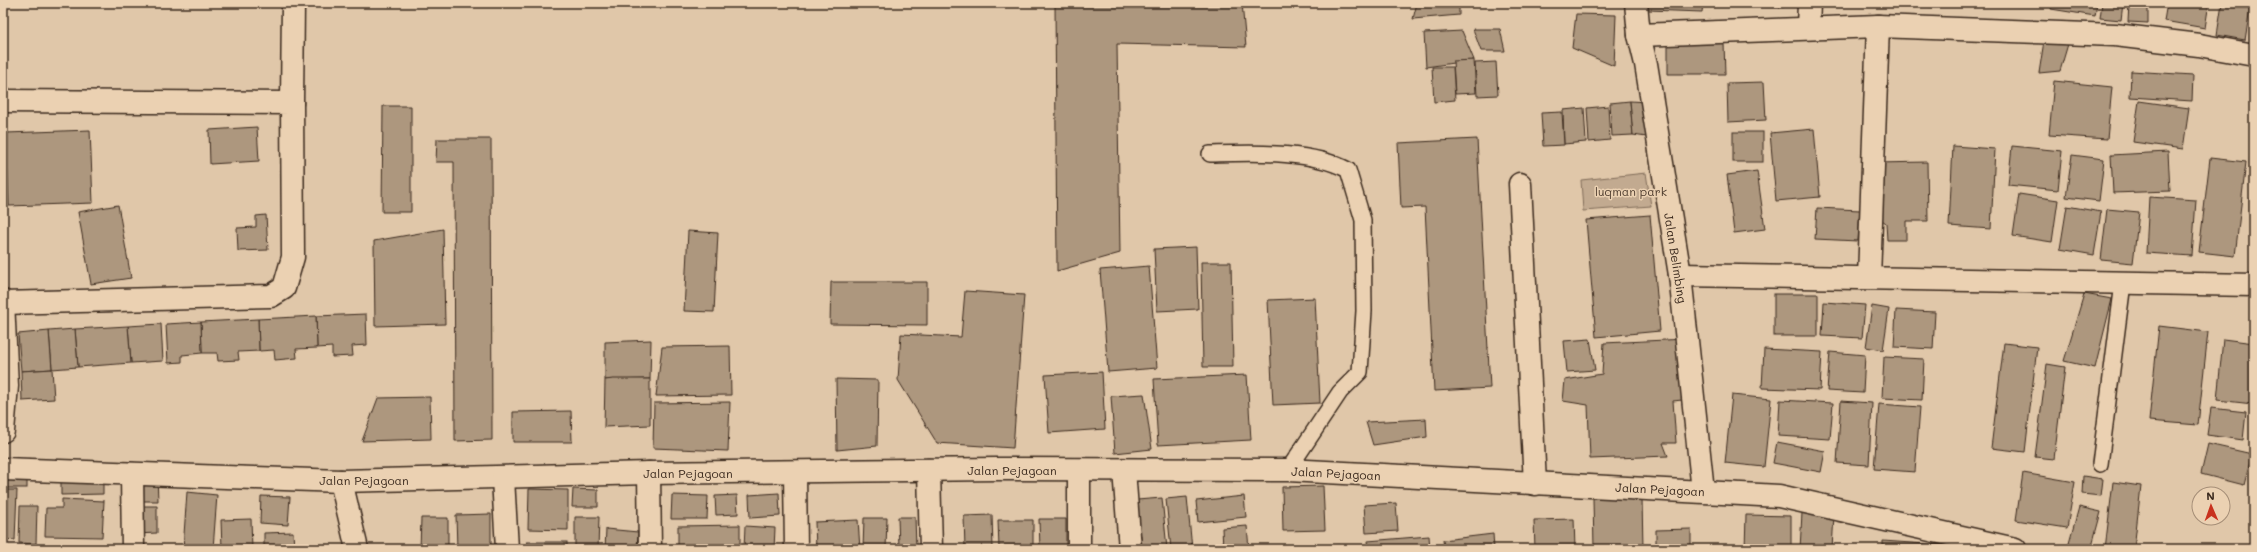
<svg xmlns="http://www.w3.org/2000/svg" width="2257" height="552" viewBox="0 0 2257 552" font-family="Mali,sans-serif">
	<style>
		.green { fill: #c2aa90; stroke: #7e6a57 }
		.building { fill: #ad977e; stroke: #3b2a1e }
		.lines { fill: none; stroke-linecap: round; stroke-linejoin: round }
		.lane-casing { stroke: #3b2a1e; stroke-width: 18 }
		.street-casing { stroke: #3b2a1e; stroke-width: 25 }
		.lane { stroke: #ebd1b2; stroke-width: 15 }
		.street { stroke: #ebd1b2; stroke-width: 22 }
		.labels { text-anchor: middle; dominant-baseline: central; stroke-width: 3; stroke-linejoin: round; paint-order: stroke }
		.park-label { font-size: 12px; fill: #4f3d2f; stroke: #ebd1b2 }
		.street-label { font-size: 12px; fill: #3b2a1e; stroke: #ebd1b2 }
	</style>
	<rect width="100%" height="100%" fill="#e0c7a9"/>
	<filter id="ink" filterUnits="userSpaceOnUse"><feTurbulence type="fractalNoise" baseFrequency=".025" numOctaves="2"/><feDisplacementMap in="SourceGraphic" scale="8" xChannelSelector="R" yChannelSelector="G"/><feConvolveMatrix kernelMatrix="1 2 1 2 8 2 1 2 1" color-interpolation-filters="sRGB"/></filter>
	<g filter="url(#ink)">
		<path class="green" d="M1646 173 1651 206 1583 211 1581 180Z"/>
		<g class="building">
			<path d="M1055 3H1242L1246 47 1117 44 1120 253 1057 271Z"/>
			<path d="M1417 3H1459V15L1413 19Z"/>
			<path d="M1648 3H1703L1702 12 1648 10Z"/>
			<path d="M1730 3H1784V7L1730 6Z"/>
			<path d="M1907 3H1933L1932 7Z"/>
			<path d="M2052 3H2097L2095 16 2051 9Z"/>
			<path d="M2102 3H2123L2121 20 2100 18Z"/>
			<path d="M2129 3H2148V23L2128 22Z"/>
			<path d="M2167 3H2209L2205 28 2164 21Z"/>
			<path d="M2222 3H2251L2245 40 2217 35Z"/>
			<path d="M1576 14 1616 15 1614 66 1572 48Z"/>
			<path d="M1473 29H1500L1505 51H1481Z"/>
			<path d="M1462 31 1474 60 1426 67 1424 33Z"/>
			<path d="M2044 41 2068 44 2060 71 2039 73Z"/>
			<path d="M1668 42 1724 43 1725 74H1668Z"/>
			<path d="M1474 60 1476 93 1455 94 1453 61Z"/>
			<path d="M1496 62 1498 95 1477 96 1475 63Z"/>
			<path d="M1432 67H1453L1455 100 1434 102Z"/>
			<path d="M2131 71 2193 75 2192 101 2130 97Z"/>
			<path d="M2054 81 2112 87 2107 139 2049 135Z"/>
			<path d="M1764 82 1766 120 1728 122 1727 83Z"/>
			<path d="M1630 101 1633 135 1612 136 1610 103Z"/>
			<path d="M1630 101 1647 102 1653 138 1633 135Z"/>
			<path d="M2139 101 2189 108 2183 149 2133 142Z"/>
			<path d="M383 106H411V212H382Z"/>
			<path d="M1608 106 1610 140 1589 142 1587 108Z"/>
			<path d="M1584 108 1586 142 1564 144 1563 110Z"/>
			<path d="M1562 112 1564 145 1543 146 1541 113Z"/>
			<path d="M2253 125H2254V165L2250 164Z"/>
			<path d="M257 127 259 161 210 164 209 130Z"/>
			<path d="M1814 129 1820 197 1776 201 1770 133Z"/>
			<path d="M90 130 93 203 9 206 6 133Z"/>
			<rect x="1733" y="132" width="30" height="30"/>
			<path d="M437 139H491L492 440 455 441 454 162H436Z"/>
			<path d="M1477 139 1490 388 1434 391 1425 207 1401 208 1398 143Z"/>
			<path d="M1953 146 1995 149 1991 229 1949 226Z"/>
			<path d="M2012 146 2062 151 2058 190 2008 185Z"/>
			<path d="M2168 152 2170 191 2113 193 2111 155Z"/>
			<path d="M2072 155 2104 159 2099 201 2066 197Z"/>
			<path d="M2210 158 2246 162 2235 256 2199 252Z"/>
			<path d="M1927 162 1928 221H1906V240H1887L1886 223 1878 217 1877 163Z"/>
			<path d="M1757 171 1765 229 1734 233 1727 175Z"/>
			<path d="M2019 194 2058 200 2052 242 2013 236Z"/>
			<path d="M2149 197 2196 200 2192 256 2146 253Z"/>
			<rect x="2250" y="198" width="4" height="39"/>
			<path d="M118 205 131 278 91 284 78 212Z"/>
			<path d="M2067 206 2101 212 2094 255 2060 249Z"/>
			<path d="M1817 208 1860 210 1858 241 1815 239Z"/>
			<path d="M2107 209 2139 212 2133 263 2101 260Z"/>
			<path d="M266 215 268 250 238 251 237 228 256 227V216Z"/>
			<path d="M1650 215 1660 331 1596 337 1586 220Z"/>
			<path d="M443 229 445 324 375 326 374 241Z"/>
			<path d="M688 231 718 233 714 312 684 311Z"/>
			<path d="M1196 247 1198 309 1157 311 1154 249Z"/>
			<path d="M1201 262H1231L1233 367H1203Z"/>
			<path d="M1149 266 1157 368 1108 372 1100 270Z"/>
			<path d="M831 282H927V325L830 324Z"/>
			<path d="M965 291 1024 295 1013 448 937 443 898 380 901 334 961 337Z"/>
			<rect x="1774" y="294" width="44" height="42"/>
			<path d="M2084 294 2112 299 2095 368 2064 361Z"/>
			<path d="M1315 298 1320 403 1273 405 1268 300Z"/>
			<path d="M1824 302 1865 305 1862 338 1822 336Z"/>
			<path d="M1872 306 1889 309 1883 350 1866 347Z"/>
			<path d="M1896 310 1935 312 1933 349 1894 347Z"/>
			<path d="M366 314 367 345 352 346 353 356 332 357V347L317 348 316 316Z"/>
			<path d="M316 316 317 348 296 349 297 358 275 360 274 350 259 351 258 319Z"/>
			<path d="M258 319 259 351 238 352 239 360 218 361 217 353H202L201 322Z"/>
			<path d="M201 322 202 353 182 355V362L168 363 166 324Z"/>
			<path d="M161 324 163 361 131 363 128 326Z"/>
			<path d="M128 326 131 363 78 367 75 329Z"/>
			<path d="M2159 326 2208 332 2198 425 2149 421Z"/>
			<path d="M75 329 78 367 52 369 49 331Z"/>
			<path d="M49 331 52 369 21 371 18 334Z"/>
			<path d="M1590 339 1595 370 1567 372 1564 341Z"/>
			<path d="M1686 339 1691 399 1673 401 1676 443H1663L1668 456 1590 459 1588 405 1563 401 1565 380 1602 374 1604 343Z"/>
			<path d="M2223 339 2254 343 2253 404 2217 400Z"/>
			<path d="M651 340 650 379 605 380V342Z"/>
			<path d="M2004 343 2037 347 2025 452 1991 448Z"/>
			<path d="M730 346 731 395 656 396 662 347Z"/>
			<path d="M1764 349 1822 352 1820 390 1762 388Z"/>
			<path d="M1830 352 1865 355 1863 393 1827 391Z"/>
			<path d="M1884 357 1924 359 1922 400 1882 398Z"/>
			<path d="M2047 364 2065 367 2054 459 2035 457Z"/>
			<path d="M52 369 54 399 22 401 21 371Z"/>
			<path d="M1102 372 1105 429 1049 433 1045 375Z"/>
			<path d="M1247 375 1251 440 1158 445 1154 379Z"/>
			<path d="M613 379H650V425L604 427 605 380Z"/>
			<path d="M836 379 878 380 877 446 837 450Z"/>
			<path d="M1144 394 1152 449 1115 453 1111 396Z"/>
			<path d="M1732 395 1771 399 1764 467 1725 463Z"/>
			<path d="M430 397 431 439 362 441 378 398Z"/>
			<path d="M1780 400 1833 403 1830 439 1778 436Z"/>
			<path d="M1841 401 1872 403 1869 465 1837 463Z"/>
			<path d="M730 402 728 451 653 448 654 403Z"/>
			<path d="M1879 404 1920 407 1915 472 1874 469Z"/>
			<path d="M2211 408 2246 412 2243 440 2207 435Z"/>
			<path d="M571 411 572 442H513V412Z"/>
			<path d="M1426 419 1427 437 1373 445 1366 422Z"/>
			<path d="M1777 442 1825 451 1821 472 1773 463Z"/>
			<path d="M2208 444 2252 454 2244 485 2201 474Z"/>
			<rect x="7" y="472" width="20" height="16"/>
			<path d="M2023 473 2075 482 2067 528 2016 520Z"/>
			<path d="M103 474V494L61 495V475Z"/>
			<path d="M157 475 158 501H143L142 476Z"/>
			<path d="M2083 476 2103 479 2101 496 2082 494Z"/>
			<path d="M2113 482 2141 486 2134 549H2105Z"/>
			<path d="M1323 486 1325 530 1283 531 1282 487Z"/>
			<path d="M529 489 568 490V530L528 529Z"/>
			<path d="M573 489 598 490V507H572Z"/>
			<path d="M3 490H17L15 540 3 539Z"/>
			<path d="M187 492 217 495 213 549H183Z"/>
			<path d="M779 493 780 516 750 518 749 495Z"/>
			<path d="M672 495 708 496 707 519H671Z"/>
			<path d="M737 495 738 514 716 515 715 496Z"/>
			<path d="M261 496 290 497 288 525 260 523Z"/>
			<path d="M1244 496 1246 517 1198 522 1196 501Z"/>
			<path d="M1187 497 1192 549H1171L1166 499Z"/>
			<path d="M1162 498 1167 549H1142L1137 500Z"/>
			<path d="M1593 498H1642L1643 549H1594Z"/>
			<path d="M62 499 104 501 102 537 45 536 46 508H62Z"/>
			<path d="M1396 503 1398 531 1366 533 1364 505Z"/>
			<path d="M20 506H37L36 544 19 543Z"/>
			<path d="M136 506H157V533L136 534Z"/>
			<path d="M2079 507 2101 512 2091 549 2068 547Z"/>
			<path d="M1802 513 1834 515 1832 549H1800Z"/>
			<path d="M491 514V549H457L456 515Z"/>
			<path d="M992 515 993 549H965L964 516Z"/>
			<path d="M1746 515 1791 516V549H1745Z"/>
			<path d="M575 517H599L598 549H575Z"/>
			<path d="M898 517H915L916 547 899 548Z"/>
			<path d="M421 518H448V549H420Z"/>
			<path d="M864 518H887L886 549H863Z"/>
			<path d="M251 519 252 549H222L221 520Z"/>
			<path d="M1039 519H1066V548L1040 549Z"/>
			<path d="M1574 519 1575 549H1535L1534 520Z"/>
			<path d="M858 520 860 549H816L815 522Z"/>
			<path d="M998 520H1033V549H999Z"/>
			<path d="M740 525V549H678V526Z"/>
			<path d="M745 526 775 528 774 549H744Z"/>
			<path d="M1247 526 1249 549H1223L1222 528Z"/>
			<path d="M606 529 638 532 637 549H605Z"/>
			<path d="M1691 529V549H1656V530Z"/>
			<path d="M293 532 294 549H264V533Z"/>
			<path d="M1493 534 1494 549H1444L1443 540Z"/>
			<path d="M1429 536 1430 549H1369L1368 541Z"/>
			<path d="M1883 541 1954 546V549H1883Z"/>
			<rect x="527" y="542" width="40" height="7"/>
			<path d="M1339 545 1340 549H1305Z"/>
		</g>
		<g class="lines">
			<g class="lane-casing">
				<g id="lane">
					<path d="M1210 154C1252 153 1311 150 1348 170L1363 220 1364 311 1360 372 1340 392 1288 470"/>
					<path d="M2100 464 2123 283"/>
				</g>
			</g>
			<g class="street-casing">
				<g id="street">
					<path d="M1636 3 1639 35 1646 64 1680 275 1703 491"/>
					<path d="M1808 27 1809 3"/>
					<path d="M1639 35 1878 26 2115 35 2199 45 2254 55"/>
					<path d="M3 101 292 103 293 257 284 288 271 296 3 303"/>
					<path d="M292 103 293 3"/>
					<path d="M1520 184 1535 484"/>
					<path d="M1680 275 2254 285"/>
					<path d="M1869 278 1878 26"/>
					<path d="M3 301 7 386 3 431"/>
					<path d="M3 469 341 481 649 473 997 469 1288 470 1779 496 2015 549"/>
					<path d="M929 470 931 549"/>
					<path d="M1124 470 1130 549"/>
					<path d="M649 473 650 549"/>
					<path d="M795 473 796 549"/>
					<path d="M132 474 133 549"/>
					<path d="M503 478 507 549"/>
					<path d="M341 481 357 549"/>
					<path d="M1079 549V470"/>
				</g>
			</g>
			<use href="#lane" class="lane"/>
			<use href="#street" class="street"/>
		</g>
	</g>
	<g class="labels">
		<g class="park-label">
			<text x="1631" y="191">luqman park</text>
		</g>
		<g class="street-label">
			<text transform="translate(1676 258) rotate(81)">Jalan Belimbing</text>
			<text x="1012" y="470">Jalan Pejagoan</text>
			<text x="688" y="473">Jalan Pejagoan</text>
			<text transform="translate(1336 473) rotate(3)">Jalan Pejagoan</text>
			<text x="364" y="480">Jalan Pejagoan</text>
			<text transform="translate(1660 489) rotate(3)">Jalan Pejagoan</text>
		</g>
	</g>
	<rect width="2257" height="552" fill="none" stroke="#ebd1b2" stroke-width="16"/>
	<rect x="8" y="8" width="2241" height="536" fill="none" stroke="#3b2a1e" stroke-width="1.5" filter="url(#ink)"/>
	<g transform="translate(2211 506) rotate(358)"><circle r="19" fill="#ebd1b2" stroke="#a58e77"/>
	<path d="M0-3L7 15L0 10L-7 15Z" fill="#c8321e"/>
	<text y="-6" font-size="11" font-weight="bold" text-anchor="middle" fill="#3b2a1e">N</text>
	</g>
</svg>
